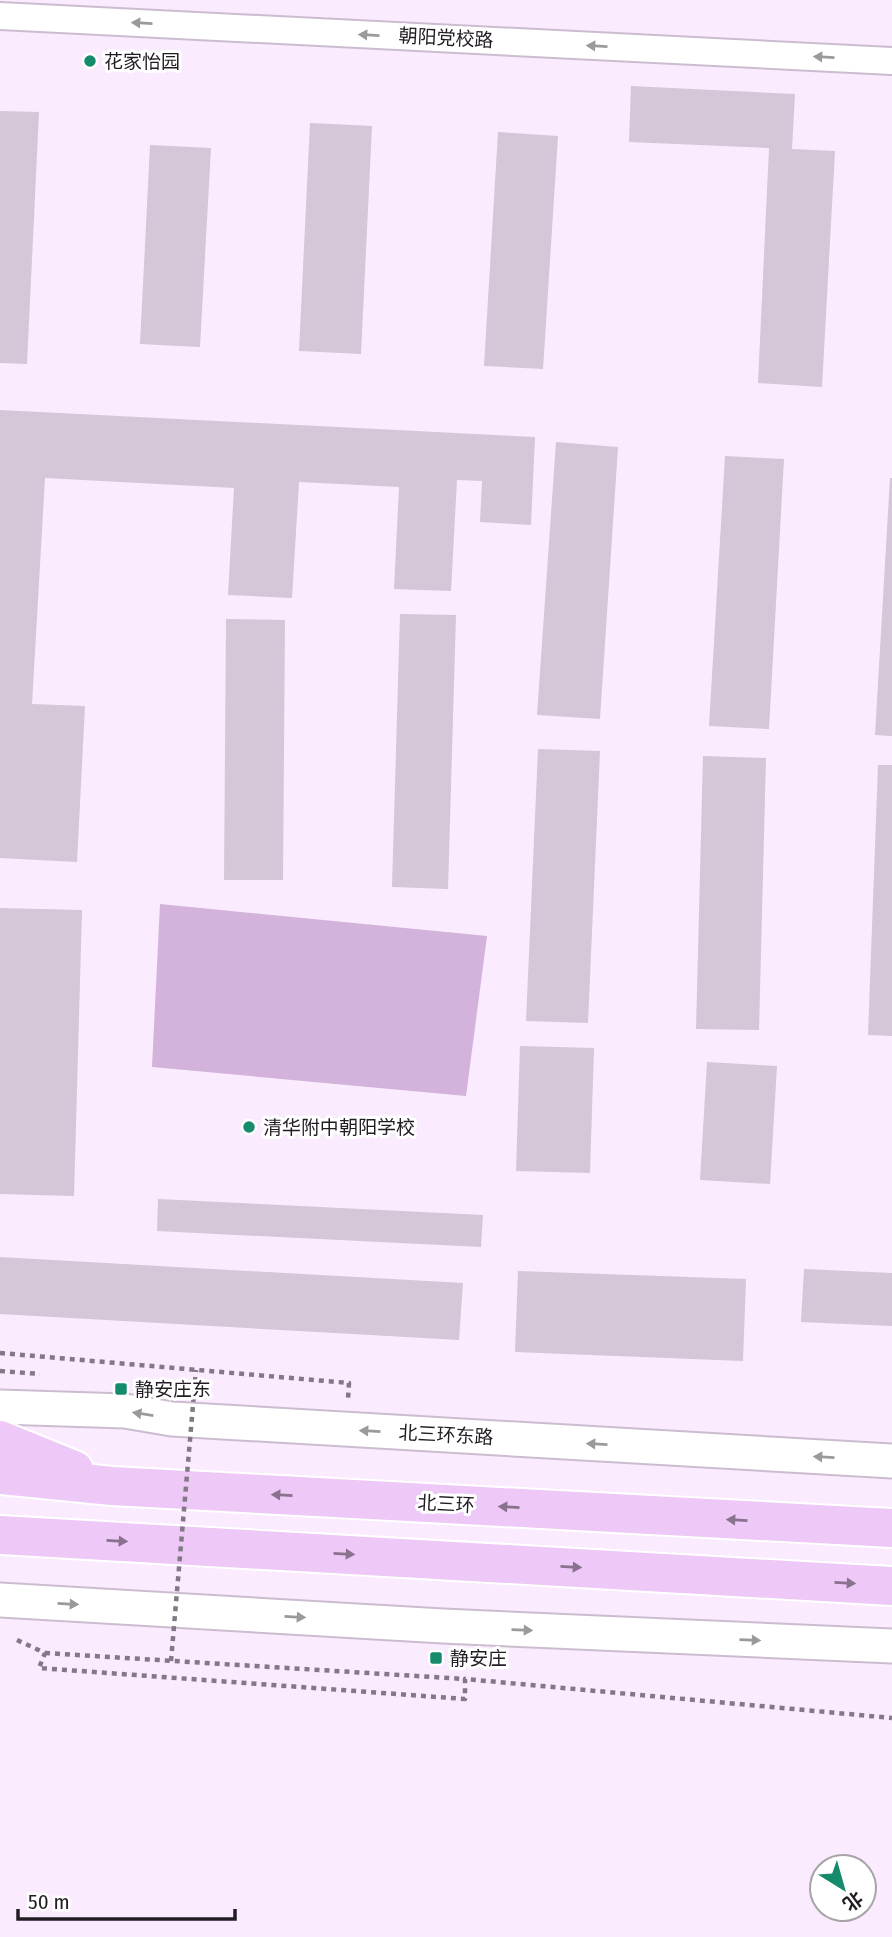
<svg xmlns="http://www.w3.org/2000/svg" width="892" height="1937" viewBox="0 0 892 1937" font-family="'Fira Sans Condensed','Noto Sans SC',sans-serif">
	<style>
		.green { fill: #d3b2db }
		.building { fill: #d5c6d8 }
		.lines { fill: none; stroke-linecap: round; stroke-linejoin: round }
		.minor-casing { stroke: #cbbdcf; stroke-width: 30 }
		.tertiary-casing { stroke: #cbbdcf; stroke-width: 37 }
		.trunk-casing { stroke: #fff; stroke-width: 42 }
		.path { stroke: #837986; stroke-width: 4.5; stroke-dasharray: 5 5; stroke-linecap: butt }
		.minor { stroke: #fff; stroke-width: 26 }
		.tertiary { stroke: #fff; stroke-width: 33 }
		.trunk { stroke: #eec8f7; stroke-width: 38 }
		.path-bridge { stroke: #837986; stroke-width: 4.5; stroke-dasharray: 5 5; stroke-linecap: butt }
		.oneway { fill: #9c999c }
		.oneway2 { fill: #88728d }
		.poi-dot { fill: #168b6c; stroke: #fff; stroke-width: 2.5 }
		.labels { text-anchor: middle; dominant-baseline: central; stroke-width: 6; stroke-linejoin: round; paint-order: stroke }
		.street-label { font-size: 19px; fill: #221c23; stroke: #fff }
		.poi-label { font-size: 19px; fill: #221c23; stroke: #fff; text-anchor: start }
	</style>
	<rect width="100%" height="100%" fill="#faebfe"/>
	<path class="green" d="M160 904 487 936 466 1096 152 1067Z"/>
	<g class="building">
		<path d="M631 86 795 94 792 149 835 151 822 387 758 383 769 148 629 142Z"/>
		<path d="M0 111 39 112 27 364 0 363Z"/>
		<path d="M310 123 372 126 361 354 299 351Z"/>
		<path d="M498 132 558 136 543 369 484 366Z"/>
		<path d="M150 145 211 148 200 347 140 344Z"/>
		<path d="M0 410 535 437 531 525 480 522 482 481 457 480 451 591 394 589 399 487 299 482 292 598 228 595 234 488 45 478 32 704 85 706 77 862 0 858Z"/>
		<path d="M556 442 618 447 600 719 537 715Z"/>
		<path d="M725 456 784 459 769 729 709 726Z"/>
		<path d="M890 478H892V736L875 735Z"/>
		<path d="M400 614 456 615 448 889 392 887Z"/>
		<path d="M226 619 285 620 283 880H224Z"/>
		<path d="M538 749 600 751 588 1023 526 1021Z"/>
		<path d="M703 756 766 758 759 1030 696 1029Z"/>
		<path d="M878 765H892V1036L868 1035Z"/>
		<path d="M0 908 82 910 74 1196 0 1194Z"/>
		<path d="M520 1046 594 1048 590 1173 516 1171Z"/>
		<path d="M707 1062 777 1066 770 1184 700 1180Z"/>
		<path d="M158 1199 483 1215 481 1247 157 1231Z"/>
		<path d="M0 1257 463 1283 459 1340 0 1314Z"/>
		<path d="M804 1269 892 1273V1326L801 1322Z"/>
		<path d="M518 1271 746 1279 743 1361 515 1352Z"/>
	</g>
	<g class="lines">
		<g class="minor-casing">
			<path id="minor" d="M0 16 892 61"/>
		</g>
		<g class="tertiary-casing">
			<g id="tertiary">
				<path d="M0 1407 125 1411 172 1419 892 1461"/>
				<path d="M0 1600 443 1626 892 1646"/>
			</g>
		</g>
		<g class="trunk-casing">
			<g id="trunk">
				<path d="M0 1440 74 1470"/>
				<path d="M0 1475 112 1486 892 1528"/>
				<path d="M0 1535 892 1586"/>
			</g>
		</g>
		<g class="path">
			<path d="M0 1353 349 1383 348 1399"/>
			<path d="M0 1371 40 1374"/>
			<path d="M17 1640 45 1653 39 1668 465 1699V1679L892 1718"/>
			<path d="M45 1653 465 1679"/>
		</g>
		<use href="#minor" class="minor"/>
		<use href="#tertiary" class="tertiary"/>
		<use href="#trunk" class="trunk"/>
		<path class="path-bridge" d="M171 1661 196 1370"/>
	</g>
	<defs><path id="oneway-solid" d="M-6-.8H1V-3.2L6.5 0L1 3.2V.8H-6Z" transform="scale(1.75)"/></defs>
	<g class="oneway">
		<use href="#oneway-solid" transform="translate(142 23) rotate(-177)"/>
		<use href="#oneway-solid" transform="translate(369 35) rotate(-177)"/>
		<use href="#oneway-solid" transform="translate(597 46) rotate(-177)"/>
		<use href="#oneway-solid" transform="translate(824 57) rotate(-177)"/>
		<use href="#oneway-solid" transform="translate(143 1414) rotate(-171)"/>
		<use href="#oneway-solid" transform="translate(370 1431) rotate(-177)"/>
		<use href="#oneway-solid" transform="translate(597 1444) rotate(-177)"/>
		<use href="#oneway-solid" transform="translate(824 1457) rotate(-177)"/>
		<use href="#oneway-solid" transform="translate(68 1604) rotate(3)"/>
		<use href="#oneway-solid" transform="translate(295 1617) rotate(3)"/>
		<use href="#oneway-solid" transform="translate(522 1630) rotate(2)"/>
		<use href="#oneway-solid" transform="translate(750 1640) rotate(2)"/>
	</g>
	<g class="oneway2">
		<use href="#oneway-solid" transform="translate(282 1495) rotate(-177)"/>
		<use href="#oneway-solid" transform="translate(509 1507) rotate(-177)"/>
		<use href="#oneway-solid" transform="translate(737 1520) rotate(-177)"/>
		<use href="#oneway-solid" transform="translate(117 1541) rotate(3)"/>
		<use href="#oneway-solid" transform="translate(344 1554) rotate(3)"/>
		<use href="#oneway-solid" transform="translate(571 1567) rotate(3)"/>
		<use href="#oneway-solid" transform="translate(845 1583) rotate(3)"/>
	</g>
	<g class="poi-dot">
		<circle cx="90" cy="61" r="7"/>
		<circle cx="249" cy="1127" r="7"/>
		<rect x="114" y="1382" width="14" height="14" rx="3.5"/>
		<rect x="429" y="1651" width="14" height="14" rx="3.5"/>
	</g>
	<g class="labels">
		<g class="street-label">
			<text transform="translate(446 38) rotate(3)">朝阳党校路</text>
			<text transform="translate(446 1435) rotate(3)">北三环东路</text>
			<text transform="translate(446 1504) rotate(3)">北三环</text>
		</g>
		<g class="poi-label">
			<text x="104" y="61">花家怡园</text>
			<text x="263" y="1127">清华附中朝阳学校</text>
			<text x="135" y="1389">静安庄东</text>
			<text x="450" y="1658">静安庄</text>
		</g>
	</g>
	<g transform="translate(843 1888) rotate(143)"><circle r="33" fill="#ffffff" stroke="#a7a4a7" stroke-width="2"/>
	<path d="M0-5L12 26L0 18L-12 26Z" fill="#168b6c"/>
	<text y="-10" font-size="19" font-weight="bold" text-anchor="middle" fill="#221c23">北</text>
	</g>
	<path d="M18 1909v10h217v-10" fill="none" stroke="#221c23" stroke-width="3.5"/>
	<text x="28" y="1909" font-size="21" fill="#221c23" stroke="#ffffff" stroke-width="5" paint-order="stroke">50 m</text>
</svg>
